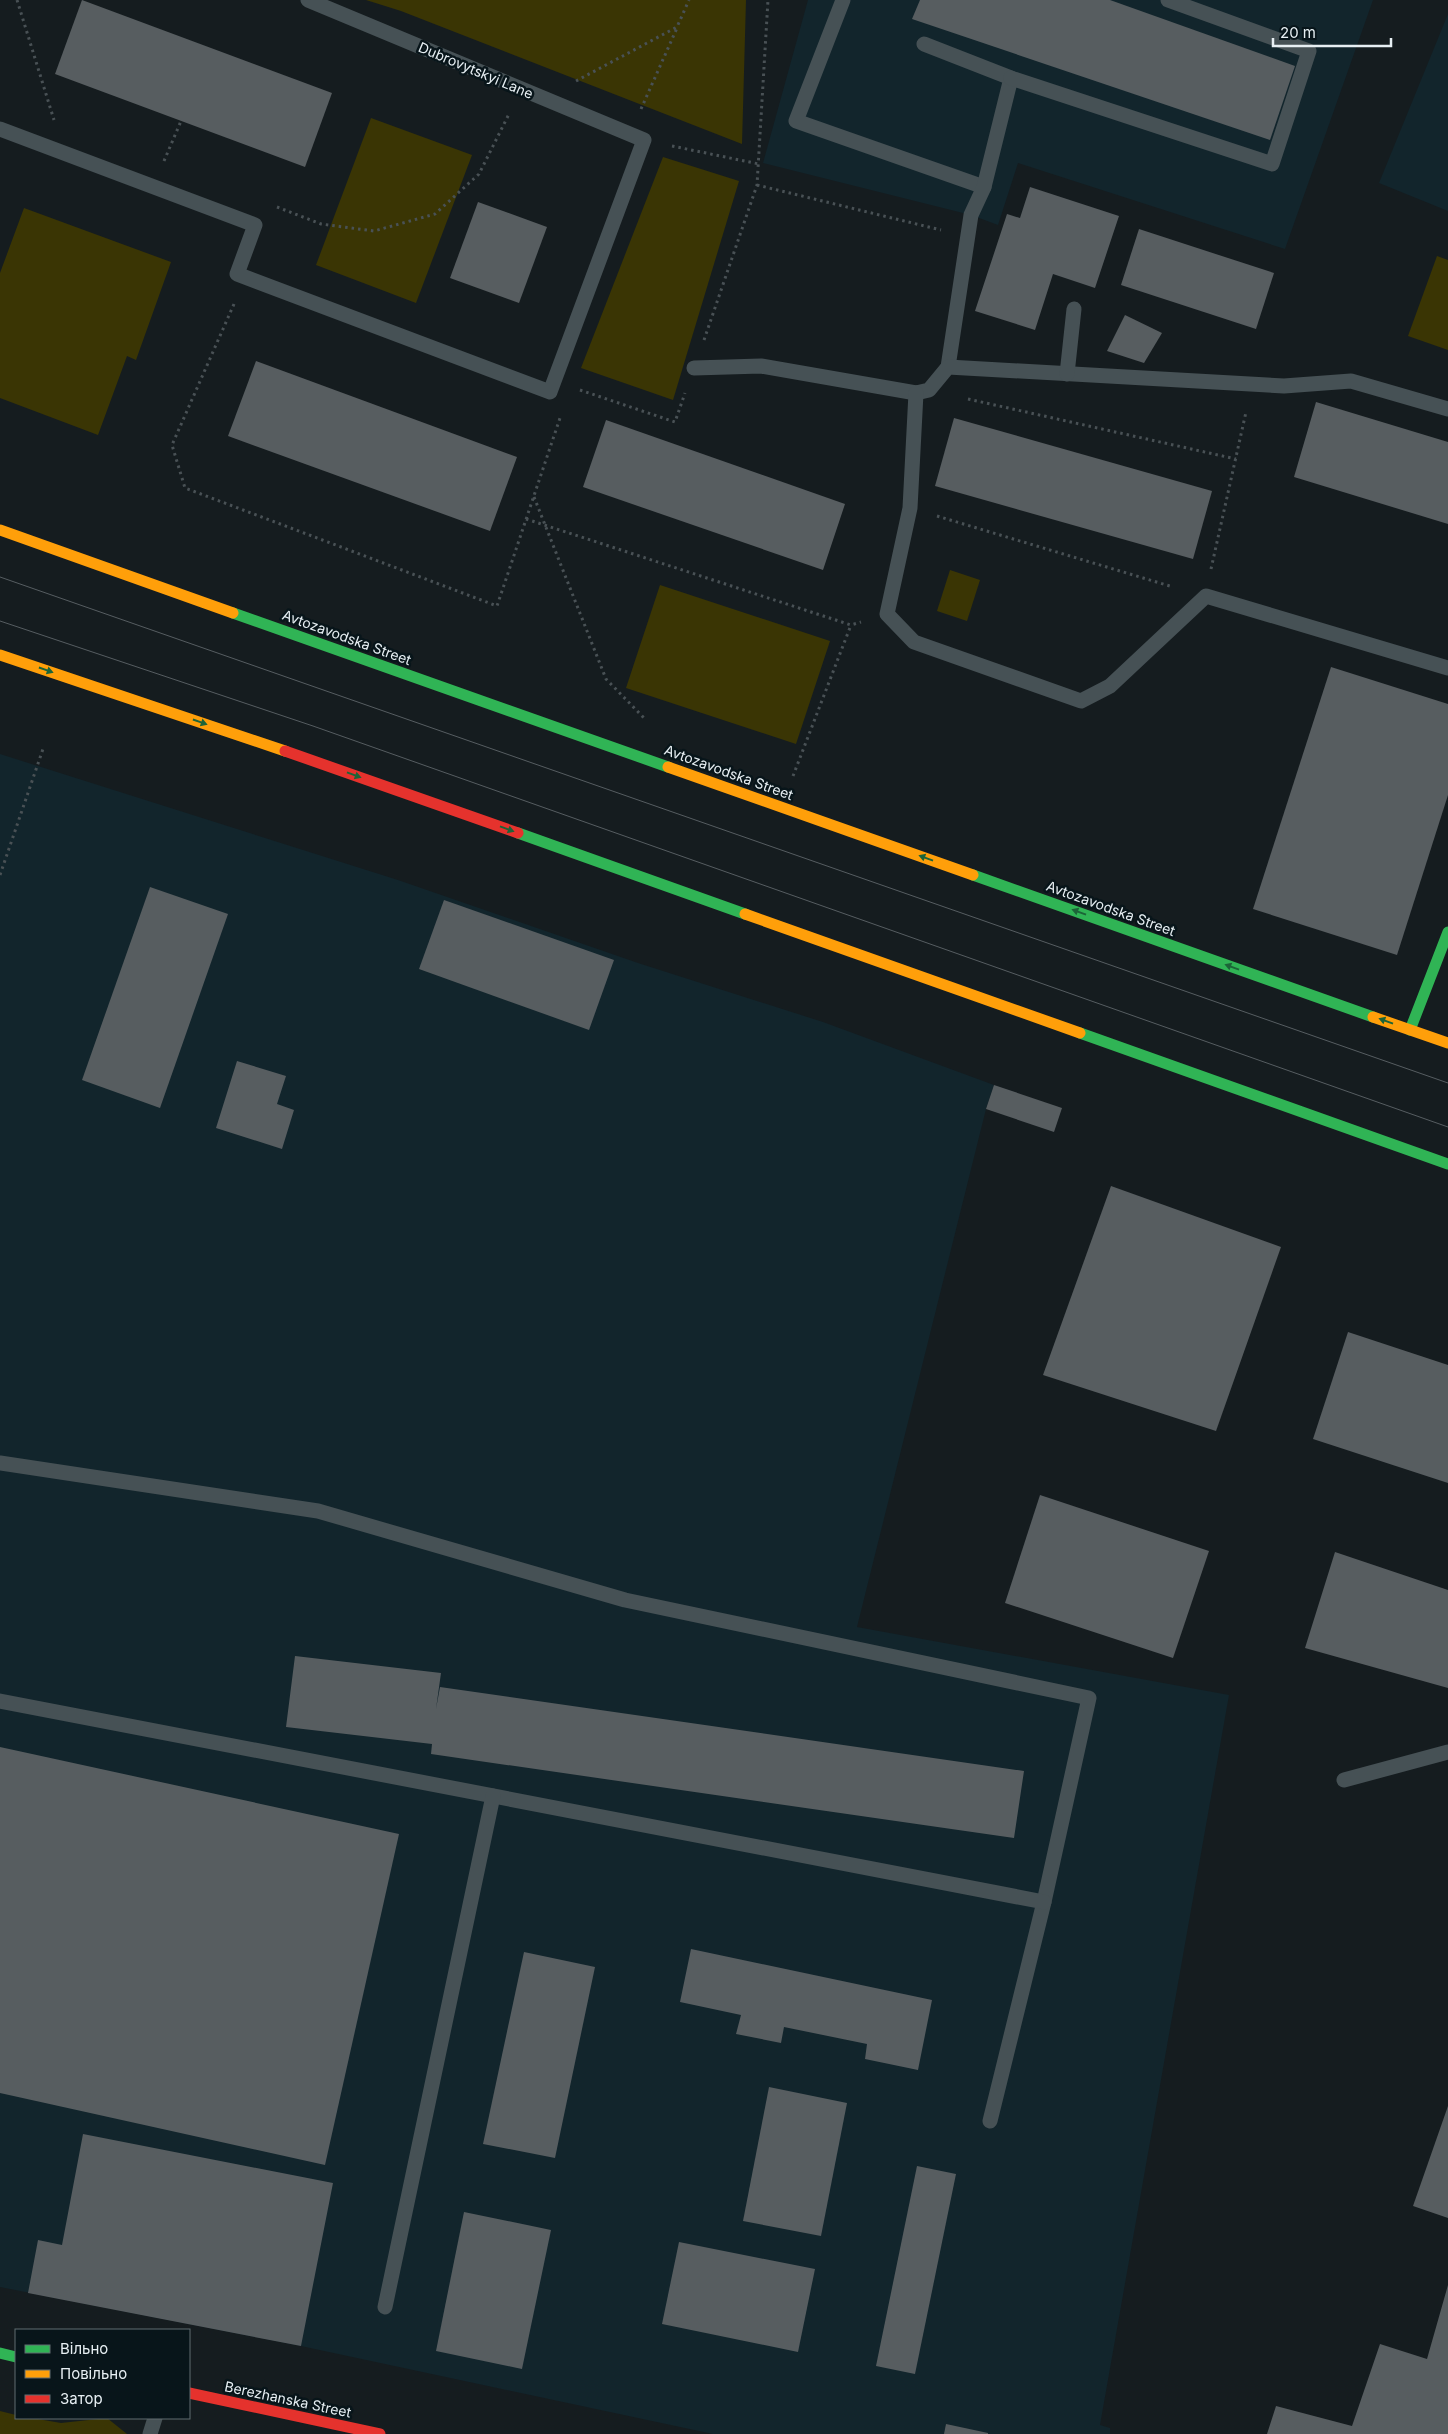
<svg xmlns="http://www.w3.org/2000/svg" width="1448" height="2434" viewBox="0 0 1448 2434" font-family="Inter,sans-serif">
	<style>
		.built { fill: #12252c }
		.green { fill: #3a3504 }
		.building { fill: #575d60 }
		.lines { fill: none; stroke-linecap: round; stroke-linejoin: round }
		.path { stroke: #495155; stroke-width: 3; stroke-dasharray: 2.5 4; stroke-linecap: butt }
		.lane { stroke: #465155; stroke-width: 15 }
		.fast { stroke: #30b455; stroke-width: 11 }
		.slow { stroke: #ff9f0a; stroke-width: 11 }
		.jam { stroke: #e5322d; stroke-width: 11 }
		.tram { stroke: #565d61; stroke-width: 1 }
		.oneway { fill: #1c6438 }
		.labels { text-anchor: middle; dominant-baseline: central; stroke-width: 5; stroke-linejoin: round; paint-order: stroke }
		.street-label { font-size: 14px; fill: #e7eff3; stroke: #08151a }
	</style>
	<rect width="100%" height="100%" fill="#151c1f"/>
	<g class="built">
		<path d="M808 0H1373L1285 249 1018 163 998 225 971 215 763 163Z"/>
		<path d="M1448 14V211L1379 183Z"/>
		<path d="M0 754 398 880 638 963 823 1022 994 1085 986 1109 857 1627 1229 1695 1100 2425 1110 2428V2434H713L301 2346 0 2287Z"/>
	</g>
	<g class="green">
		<path d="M366 0H746L742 144 401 11Z"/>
		<path d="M371 118 472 155 416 303 316 265Z"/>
		<path d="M663 157 739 181 673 400 581 368Z"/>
		<path d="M24 208 171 262 136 360 127 356 98 435 0 398V273Z"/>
		<path d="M1437 256 1448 260V350L1408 336Z"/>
		<path d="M950 570 980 580 967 621 937 611Z"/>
		<path d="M660 585 830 641 796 744 626 688Z"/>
		<path d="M0 2411 16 2415V2418H32L61 2423 107 2418 127 2434H0Z"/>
	</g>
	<g class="building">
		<path d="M82 0 332 93 305 167 55 74Z"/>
		<path d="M920 0H1110L1295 66 1270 140 912 19Z"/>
		<path d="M1030 187 1119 216 1095 288 1053 274 1035 330 975 311 1007 214 1020 218Z"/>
		<path d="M478 202 547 227 519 303 450 278Z"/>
		<path d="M1139 229 1274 273 1256 329 1121 285Z"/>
		<path d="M1125 315 1162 333 1144 363 1107 351Z"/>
		<path d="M256 361 517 457 490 531 228 436Z"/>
		<path d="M1316 402 1448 442V524L1294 477Z"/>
		<path d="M954 418 1212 491 1193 559 935 486Z"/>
		<path d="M606 420 845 504 823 570 583 487Z"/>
		<path d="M1331 667 1448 704V795L1397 955 1253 909Z"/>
		<path d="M150 887 228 914 160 1108 82 1080Z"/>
		<path d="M444 900 614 960 589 1030 419 969Z"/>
		<path d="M237 1061 286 1076 277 1104 294 1110 282 1149 216 1128Z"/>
		<path d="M994 1085 1062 1108 1054 1132 986 1109Z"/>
		<path d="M1111 1186 1281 1247 1216 1431 1043 1375Z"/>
		<path d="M1348 1332 1448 1365V1483L1313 1439Z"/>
		<path d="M1040 1495 1209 1551 1173 1658 1005 1603Z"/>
		<path d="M1335 1552 1448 1590V1688L1305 1648Z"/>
		<path d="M295 1656 441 1673 436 1709 440 1687 1024 1771 1014 1838 431 1754 432 1744 286 1727Z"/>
		<path d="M0 1747 399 1834 325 2165 0 2093Z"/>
		<path d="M691 1949 932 2000 918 2070 865 2059 867 2044 784 2027 781 2043 736 2034 741 2015 680 2002Z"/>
		<path d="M524 1952 595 1967 555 2158 483 2144Z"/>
		<path d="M769 2087 847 2103 821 2236 743 2221Z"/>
		<path d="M1448 2106V2218L1413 2206Z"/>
		<path d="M83 2134 333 2183 301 2346 28 2293 38 2240 62 2245Z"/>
		<path d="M917 2166 956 2174 915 2374 876 2366Z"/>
		<path d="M464 2212 551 2230 522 2369 436 2351Z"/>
		<path d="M679 2242 815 2269 798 2352 662 2324Z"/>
		<path d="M1448 2285V2434H1267L1276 2406 1352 2426 1380 2344 1427 2359Z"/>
		<path d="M946 2424 988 2433V2434H944Z"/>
	</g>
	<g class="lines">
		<g class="path">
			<path d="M17 0 54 120"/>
			<path d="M576 81 677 27 689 0"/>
			<path d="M641 109 677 28"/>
			<path d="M672 146 759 164"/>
			<path d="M164 161 181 121"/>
			<path d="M757 185 941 230"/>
			<path d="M277 207 321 224 374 231 435 214 479 174 509 114"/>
			<path d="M234 304 172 445 185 488 497 606 560 418"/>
			<path d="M704 340 757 185 768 0"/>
			<path d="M580 390 675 422 685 393"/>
			<path d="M968 399 1236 459"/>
			<path d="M534 497 606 679 646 720"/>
			<path d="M937 516 1173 587"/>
			<path d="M526 519 851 625 861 622"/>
			<path d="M1211 569 1246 412"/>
			<path d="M793 776 851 625"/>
			<path d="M0 875 44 746"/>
		</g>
		<g class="lane">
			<path d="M843 0 796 121 984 187"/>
			<path d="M924 44 1011 78 984 187 971 215 948 367"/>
			<path d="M1011 78 1272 164 1309 51 1168 0"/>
			<path d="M0 129 255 225 237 274 550 392 644 140 308 0"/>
			<path d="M694 368 761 366 916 393 929 390 948 367 1284 386 1351 381 1448 409"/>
			<path d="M1067 374 1074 309"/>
			<path d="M916 393 910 508 887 614 914 642 1081 701 1110 686 1206 596 1448 668"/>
			<path d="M0 1463 318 1511 625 1600 1089 1698 1044 1902 990 2121"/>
			<path d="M0 1701 1044 1902"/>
			<path d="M1344 1780 1448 1752"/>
			<path d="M385 2307 493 1796"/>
			<path d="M150 2434 155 2418"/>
		</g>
		<g class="fast">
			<path d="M233 613 668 767"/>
			<path d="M518 833 745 914"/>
			<path d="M973 875 1373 1017"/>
			<path d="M1410 1030 1448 932"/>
			<path d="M1080 1033 1448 1164"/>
			<path d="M0 2353 16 2357"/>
		</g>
		<g class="slow">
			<path d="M0 530 233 613"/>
			<path d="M0 655 285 751"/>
			<path d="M668 767 973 875"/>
			<path d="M745 914 1080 1033"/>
			<path d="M1373 1017 1448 1043"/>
		</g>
		<g class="jam">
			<path d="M285 751 518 833"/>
			<path d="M189 2393 380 2434"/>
		</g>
		<g class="tram">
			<path d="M0 577 1448 1083"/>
			<path d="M0 621 313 726 1448 1127"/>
		</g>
	</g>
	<defs><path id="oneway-solid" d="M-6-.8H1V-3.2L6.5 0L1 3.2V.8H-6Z" transform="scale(1.25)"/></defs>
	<g class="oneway">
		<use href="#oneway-solid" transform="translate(46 670) rotate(19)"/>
		<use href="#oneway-solid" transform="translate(200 722) rotate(19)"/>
		<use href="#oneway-solid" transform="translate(354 775) rotate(20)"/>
		<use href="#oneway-solid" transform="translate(507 829) rotate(20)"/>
		<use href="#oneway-solid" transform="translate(926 858) rotate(-160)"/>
		<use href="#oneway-solid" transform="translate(1079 912) rotate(-160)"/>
		<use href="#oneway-solid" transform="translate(1232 967) rotate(-160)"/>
		<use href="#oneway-solid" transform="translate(1386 1021) rotate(-160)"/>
	</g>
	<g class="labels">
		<g class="street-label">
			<text transform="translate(476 70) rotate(23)">Dubrovytskyi Lane</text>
			<text transform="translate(347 637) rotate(20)">Avtozavodska Street</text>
			<text transform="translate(729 772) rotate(20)">Avtozavodska Street</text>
			<text transform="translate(1111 908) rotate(20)">Avtozavodska Street</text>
			<text transform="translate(288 2399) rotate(12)">Berezhanska Street</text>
		</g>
	</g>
	<rect x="15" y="2329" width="175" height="90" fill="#08151a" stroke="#616c71"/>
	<rect x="25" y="2345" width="25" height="8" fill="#30b455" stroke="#616c71"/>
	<text x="60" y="2354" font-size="15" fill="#e7eff3">Вільно</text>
	<rect x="25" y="2370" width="25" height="8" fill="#ff9f0a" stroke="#616c71"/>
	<text x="60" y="2379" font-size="15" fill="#e7eff3">Повільно</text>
	<rect x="25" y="2395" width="25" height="8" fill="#e5322d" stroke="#616c71"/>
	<text x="60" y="2404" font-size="15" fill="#e7eff3">Затор</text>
	<path d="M1273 38v8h118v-8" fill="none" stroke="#e7eff3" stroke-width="2.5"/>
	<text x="1280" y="38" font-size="15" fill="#e7eff3" stroke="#08151a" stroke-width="4" paint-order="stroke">20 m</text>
</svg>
